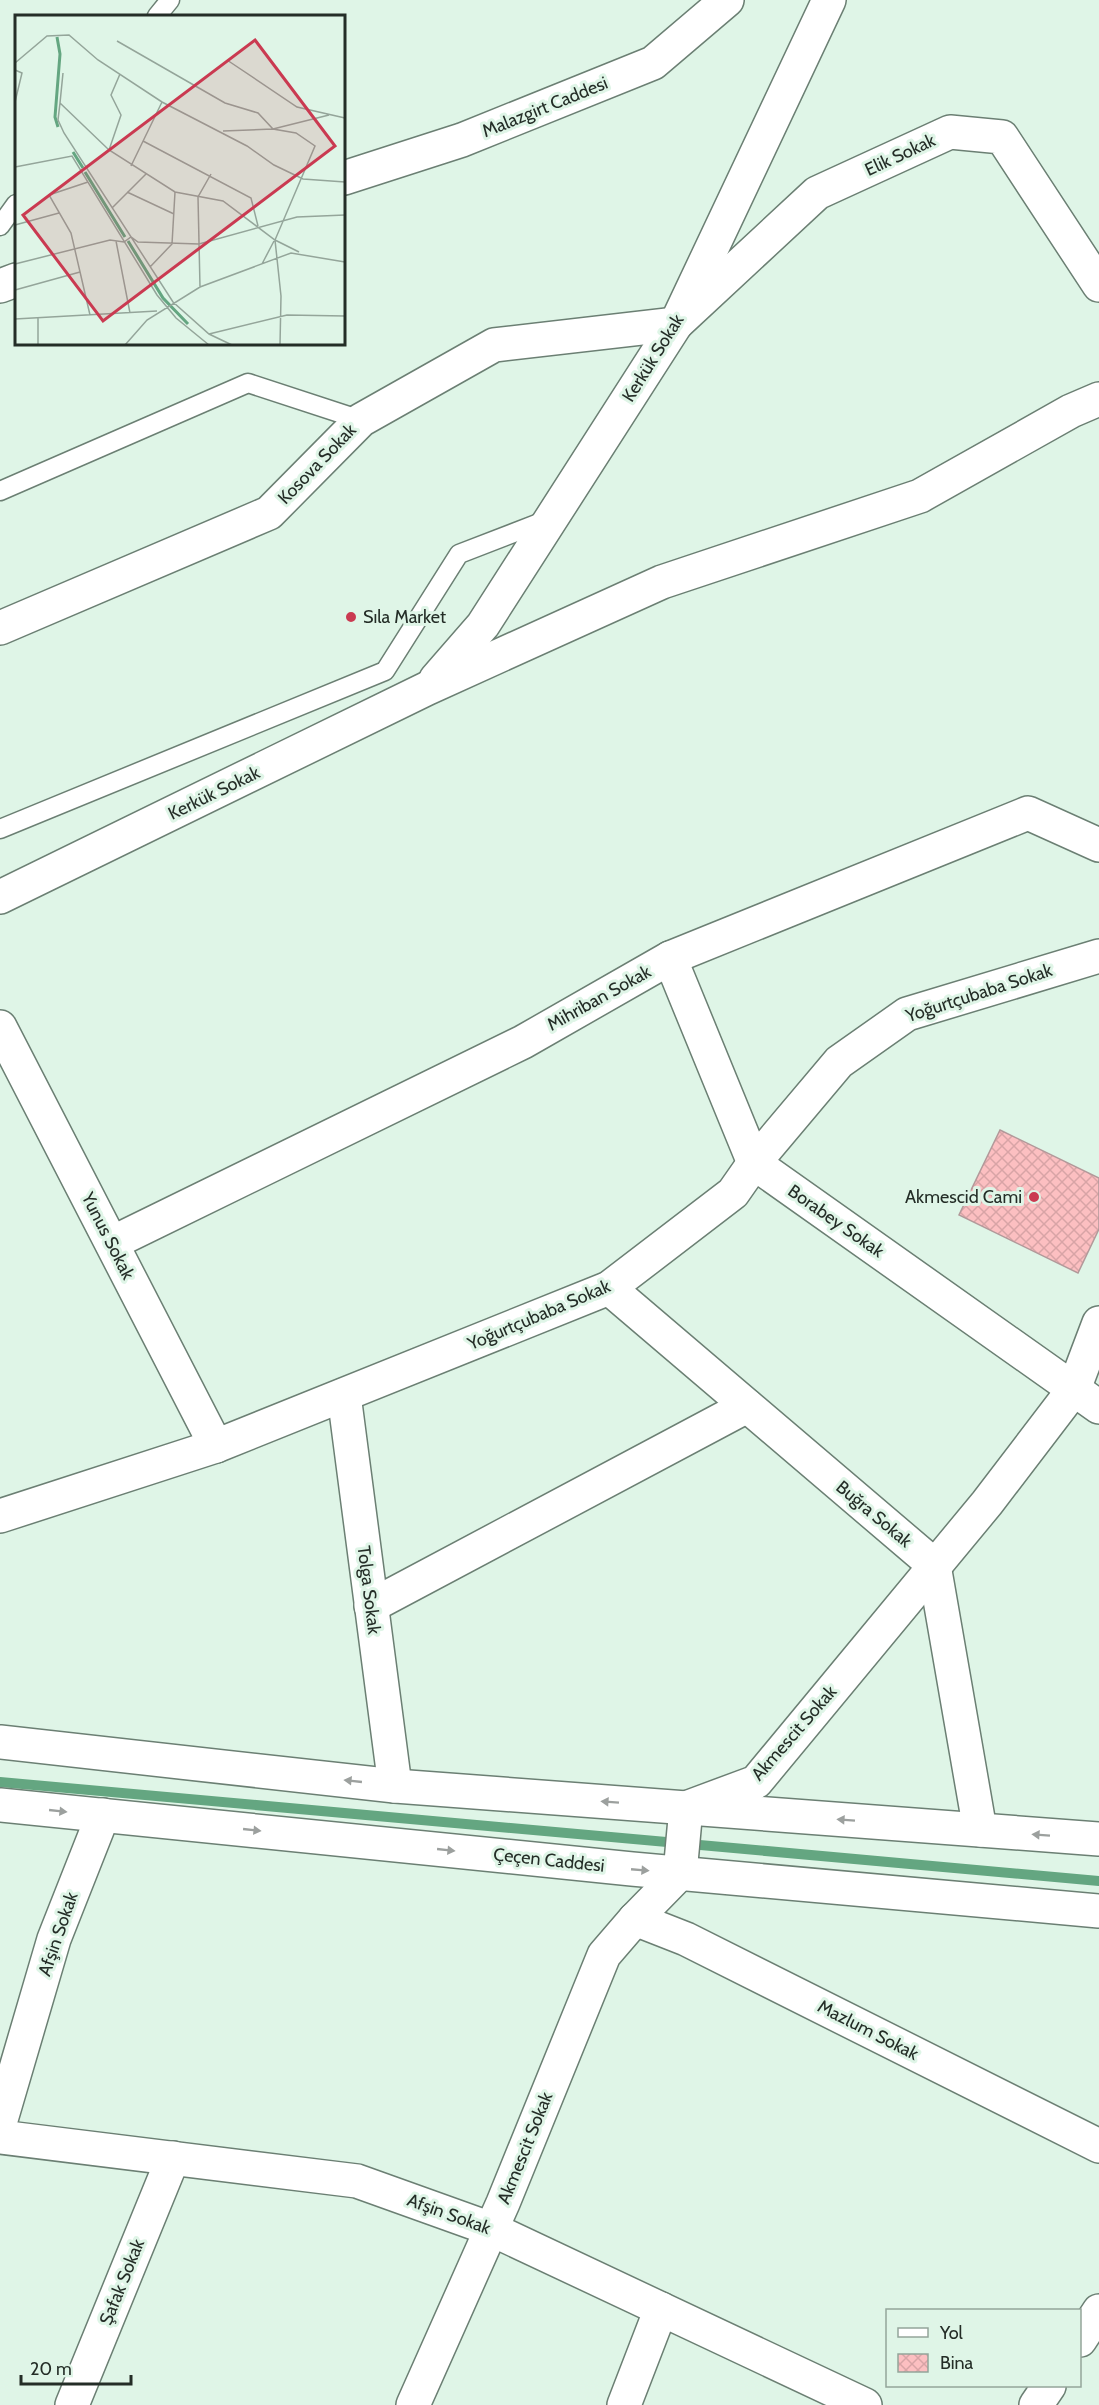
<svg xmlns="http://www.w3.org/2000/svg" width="1099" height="2405" viewBox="0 0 1099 2405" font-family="Cabin,sans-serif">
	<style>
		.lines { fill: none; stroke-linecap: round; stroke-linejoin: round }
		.stream { stroke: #64a681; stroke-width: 10 }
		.building { fill: url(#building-cross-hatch); stroke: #b2999a; stroke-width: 1.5 }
		.service-casing { stroke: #6b7f73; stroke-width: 21 }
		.minor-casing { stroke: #6b7f73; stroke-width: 36 }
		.tertiary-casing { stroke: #6b7f73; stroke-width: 36 }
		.service { stroke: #fff; stroke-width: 18 }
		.minor { stroke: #fff; stroke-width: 33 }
		.tertiary { stroke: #fff; stroke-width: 33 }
		.oneway { fill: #9ca09e }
		.poi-dot { fill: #ca3a51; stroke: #dff5e7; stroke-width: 2 }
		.labels { text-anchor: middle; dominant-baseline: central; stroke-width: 6; stroke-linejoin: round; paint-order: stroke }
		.street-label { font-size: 18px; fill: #242d27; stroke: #dff5e7 }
		.poi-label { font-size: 18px; fill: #242d27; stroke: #dff5e7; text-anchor: start }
		.inset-river { fill: none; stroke: #64a681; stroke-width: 3 }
		.inset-road { fill: none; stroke: #94a59a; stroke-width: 1.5 }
		.view { fill: #ca3a51; fill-opacity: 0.15; stroke: #ca3a51; stroke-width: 3 }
		.inset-edge { fill: none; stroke: #242d27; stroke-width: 3 }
	</style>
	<defs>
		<pattern id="building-cross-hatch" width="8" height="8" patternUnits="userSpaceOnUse" patternTransform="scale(1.5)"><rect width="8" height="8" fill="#fcbfc1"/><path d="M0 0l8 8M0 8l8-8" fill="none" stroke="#d8a4a6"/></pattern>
	</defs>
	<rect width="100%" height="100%" fill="#dff5e7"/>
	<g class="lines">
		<path class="stream" d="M0 1782 1099 1881"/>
	</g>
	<path class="building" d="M1000 1130 1099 1178V1229L1078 1273 959 1215Z"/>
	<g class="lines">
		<g class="service-casing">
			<g id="service">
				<path d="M157 16 170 0"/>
				<path d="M0 226 16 204"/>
				<path d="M0 491 248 383 361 420"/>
				<path d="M0 829 385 671 459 554 547 520"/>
			</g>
		</g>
		<g class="minor-casing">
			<g id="minor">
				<path d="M344 178 462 140 653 63 727 0"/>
				<path d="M0 286 16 280"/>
				<path d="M0 628 269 513 361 420 494 345 676 324 817 193 950 132 1002 137 1099 285"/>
				<path d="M436 679 483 625 676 324 829 0"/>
				<path d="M0 897 428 688 662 582 920 496 1071 411 1099 399"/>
				<path d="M670 958 754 1163 1099 1407"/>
				<path d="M0 1027 216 1446"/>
				<path d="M112 1243 523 1042 670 958 1028 813 1099 845"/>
				<path d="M609 1288 934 1565 980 1830"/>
				<path d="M344 1395 395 1786"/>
				<path d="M0 1516 216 1446 609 1288 733 1193 754 1163 839 1062 907 1014 1099 956"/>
				<path d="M371 1606 747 1406"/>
				<path d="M635 1919 686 1939 1099 2146"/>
				<path d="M0 2123 54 1939 103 1815"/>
				<path d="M0 2137 357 2181 491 2229 865 2405"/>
				<path d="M1080 2340 1099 2311"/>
				<path d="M72 2405 173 2158"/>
				<path d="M413 2405 503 2203 604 1955 635 1919 680 1873 686 1808 756 1782 987 1503 1074 1389 1099 1323"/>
				<path d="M624 2405 661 2309"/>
				<path d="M1036 2405 1049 2386"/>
			</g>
		</g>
		<g class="tertiary-casing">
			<g id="tertiary">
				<path d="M0 1742 395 1786 1099 1839"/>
				<path d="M0 1805 632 1869 1099 1911"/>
			</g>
		</g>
		<use href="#service" class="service"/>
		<use href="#minor" class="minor"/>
		<use href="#tertiary" class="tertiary"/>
	</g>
	<defs><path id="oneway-solid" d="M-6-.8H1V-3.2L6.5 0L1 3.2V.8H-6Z" transform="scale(1.5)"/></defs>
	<g class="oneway">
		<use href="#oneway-solid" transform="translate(353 1781) rotate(-174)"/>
		<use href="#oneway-solid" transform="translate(610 1802) rotate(-176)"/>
		<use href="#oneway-solid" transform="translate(58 1811) rotate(6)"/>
		<use href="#oneway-solid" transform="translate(846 1820) rotate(-176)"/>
		<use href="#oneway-solid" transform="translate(252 1830) rotate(6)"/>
		<use href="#oneway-solid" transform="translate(1041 1835) rotate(-176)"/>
		<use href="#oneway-solid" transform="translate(446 1850) rotate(6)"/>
		<use href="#oneway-solid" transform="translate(640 1870) rotate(5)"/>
	</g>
	<g class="poi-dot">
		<circle cx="351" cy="617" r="6"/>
		<circle cx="1034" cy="1197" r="6"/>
	</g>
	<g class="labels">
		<g class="street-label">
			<text transform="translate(545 107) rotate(-22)">Malazgirt Caddesi</text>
			<text transform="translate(900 155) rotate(-25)">Elik Sokak</text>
			<text transform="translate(653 358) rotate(-58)">Kerkük Sokak</text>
			<text transform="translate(317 464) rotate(-46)">Kosova Sokak</text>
			<text transform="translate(214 793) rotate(-26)">Kerkük Sokak</text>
			<text transform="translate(979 993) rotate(-18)">Yoğurtçubaba Sokak</text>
			<text transform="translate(599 998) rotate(-29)">Mihriban Sokak</text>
			<text transform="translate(836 1221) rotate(35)">Borabey Sokak</text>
			<text transform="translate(108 1236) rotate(63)">Yunus Sokak</text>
			<text transform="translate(539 1315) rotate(-23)">Yoğurtçubaba Sokak</text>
			<text transform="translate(874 1514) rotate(40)">Buğra Sokak</text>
			<text transform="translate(369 1590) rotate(83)">Tolga Sokak</text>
			<text transform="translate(794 1733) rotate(-49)">Akmescit Sokak</text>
			<text transform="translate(549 1860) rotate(6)">Çeçen Caddesi</text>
			<text transform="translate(58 1934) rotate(-71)">Afşin Sokak</text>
			<text transform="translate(868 2030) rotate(27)">Mazlum Sokak</text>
			<text transform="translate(525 2148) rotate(-68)">Akmescit Sokak</text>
			<text transform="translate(449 2214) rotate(20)">Afşin Sokak</text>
			<text transform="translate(122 2282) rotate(-68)">Şafak Sokak</text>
		</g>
		<g class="poi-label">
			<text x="363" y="617">Sıla Market</text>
			<text x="1022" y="1197" text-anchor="end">Akmescid Cami</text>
		</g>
	</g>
	<g transform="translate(15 15)">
		<rect width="330" height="330" fill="#dff5e7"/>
		<path class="inset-river" d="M42 22 45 39 40 102 43 112M58 137 68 153M70 157 110 222M113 226 148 283 173 309"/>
		<path class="inset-road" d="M102 26 210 88 243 98 258 114 281 118 300 131 260 225 266 281 265 330M212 45 282 92 330 103M0 48 32 21 54 20 83 45 147 87 232 131 259 150 288 164 330 167M0 55 7 58 0 87M48 58 45 88 94 135 160 177 208 186 260 225 284 237M45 88 43 105 49 118 158 287 194 319 217 330M208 116 258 114 314 100M128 126 236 183 243 211M94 135 106 100 96 80 105 59M116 151 147 87M0 152 57 141 142 280 161 303 194 330M73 167 34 180 56 218 75 300M112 177 159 199M97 193 131 159M0 210 44 198M101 226 115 298M0 249 95 225 109 227 116 222 123 227 184 229 282 202 330 200M247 249 259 226M135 252 157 229 160 177M185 272 183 182 196 159M0 275 65 257M0 304 142 296M194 319 272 300 330 301M23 330V303M110 330 132 305 185 272 276 238 330 247"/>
		<path class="view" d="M240 25 320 131 88 306 8 200Z"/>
		<rect width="330" height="330" class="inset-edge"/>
	</g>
	<rect x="886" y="2309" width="195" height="78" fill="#dff5e7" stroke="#94a59a" stroke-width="1.5"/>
	<rect x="898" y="2328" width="30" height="9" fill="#ffffff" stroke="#94a59a" stroke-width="1.5"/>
	<text x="940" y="2339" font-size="18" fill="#242d27">Yol</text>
	<rect x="898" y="2354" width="30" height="18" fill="url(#building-cross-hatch)" stroke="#94a59a" stroke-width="1.5"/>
	<text x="940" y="2369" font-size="18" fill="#242d27">Bina</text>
	<path d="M21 2375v9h110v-9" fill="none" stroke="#242d27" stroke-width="3"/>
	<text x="30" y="2375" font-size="18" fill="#242d27" stroke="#dff5e7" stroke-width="4.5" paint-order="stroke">20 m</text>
</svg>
